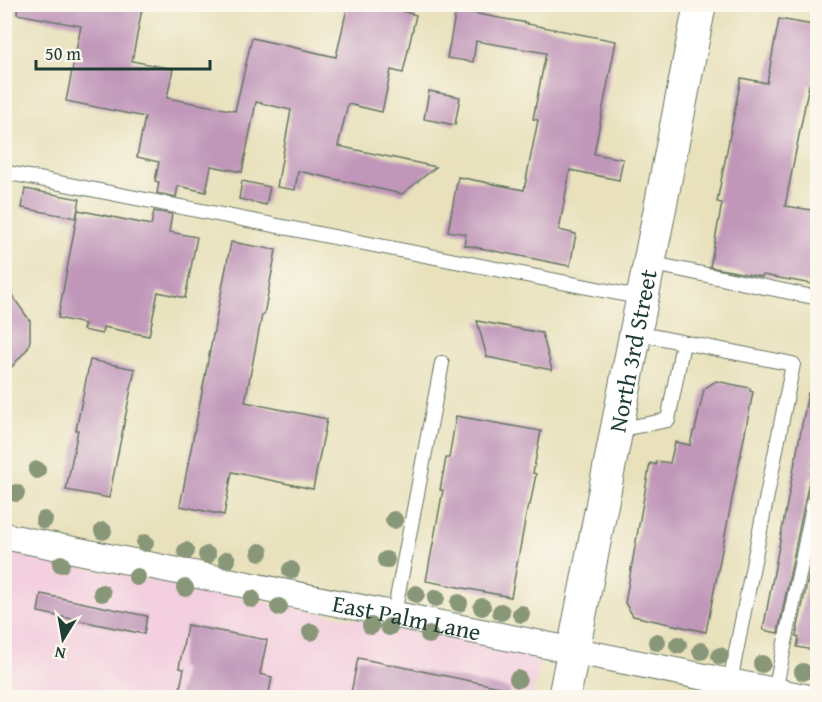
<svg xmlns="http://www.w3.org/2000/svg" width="822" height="702" viewBox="0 0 822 702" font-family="'Gentium Book Plus',serif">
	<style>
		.built { fill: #f3cfdf }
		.building { fill: #c096b9 }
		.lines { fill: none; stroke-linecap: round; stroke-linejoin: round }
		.service-casing { stroke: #657664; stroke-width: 16 }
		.minor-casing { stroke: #657664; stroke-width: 28 }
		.tertiary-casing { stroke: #657664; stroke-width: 34 }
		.service { stroke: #fff; stroke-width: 14 }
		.minor { stroke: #fff; stroke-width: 26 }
		.tertiary { stroke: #fff; stroke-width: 32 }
		.tree { fill: #899779 }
		.labels { text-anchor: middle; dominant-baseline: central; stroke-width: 6; stroke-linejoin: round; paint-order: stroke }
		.street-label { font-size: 24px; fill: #1f3d34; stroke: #fbf7ec }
	</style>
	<rect width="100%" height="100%" fill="#fbf7ec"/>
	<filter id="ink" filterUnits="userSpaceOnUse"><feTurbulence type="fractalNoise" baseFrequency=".0167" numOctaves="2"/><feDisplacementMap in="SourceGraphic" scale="12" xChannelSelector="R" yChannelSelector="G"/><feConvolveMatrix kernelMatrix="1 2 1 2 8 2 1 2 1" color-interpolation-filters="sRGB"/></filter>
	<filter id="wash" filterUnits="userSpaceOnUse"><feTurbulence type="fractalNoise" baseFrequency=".008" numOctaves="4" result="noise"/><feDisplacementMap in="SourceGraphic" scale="24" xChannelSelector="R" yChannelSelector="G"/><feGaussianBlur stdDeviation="1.35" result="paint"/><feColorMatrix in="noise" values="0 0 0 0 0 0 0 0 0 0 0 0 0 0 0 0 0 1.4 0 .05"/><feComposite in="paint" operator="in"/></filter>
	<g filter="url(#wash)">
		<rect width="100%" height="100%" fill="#e8e1bc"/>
		<path class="built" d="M4 552 541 655 533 697H5Z"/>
		<g id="blocks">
			<g class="building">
				<path d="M18 4H143L132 61 173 69 167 98 235 111 252 38 336 57 348 4H404L402 11 416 15 403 73 391 70 382 112 348 104 338 146 436 167 402 194 298 171 295 190 277 187 291 110 256 102 242 172 211 166 206 192 178 186 176 197 157 193 159 182 155 181 159 162 137 157 145 117 66 101 81 26 17 14Z"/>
				<path d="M456 10 527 23V24L616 41 594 154 623 159 619 180 570 170 559 230 576 234 570 266 464 245 466 234 448 231 458 177 524 190 538 120 533 119 546 53 476 41 473 62 447 58Z"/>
				<path d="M779 19 818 26V87L809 85 785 206 818 211V285L763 275 762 277 710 267 722 203 717 202 741 78 767 83Z"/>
				<path d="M429 91 460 97 455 125 424 119Z"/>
				<path d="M242 181 270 187 266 205 239 199Z"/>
				<path d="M25 189 80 199 76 218 22 208Z"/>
				<path d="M78 210 151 225 154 211 172 214 169 232 197 237 185 298 158 292 149 336 103 327 102 334 83 330 85 324 58 318Z"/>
				<path d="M231 242 276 250 264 315H262L245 402 327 419 313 489 232 472 224 515 180 506Z"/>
				<path d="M4 284 30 321V340L28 348 4 376Z"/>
				<path d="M477 321 542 333 552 370 487 357Z"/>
				<path d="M90 360 135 369 109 498 66 490 78 430H76Z"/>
				<path d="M716 381 750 388V391L753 392 706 632 633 616 625 603 650 463 656 465V461L670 463 675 442 690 445 693 432 695 430 704 389Z"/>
				<path d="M808 393 818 394V439L812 467H818V474L812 477 809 481 778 633 763 630Z"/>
				<path d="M456 416 541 431 533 473 536 474 530 505H528L511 597 426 581 443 490H440L446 458H449Z"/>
				<path d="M818 530V651L797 647 799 637 796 636Z"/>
				<path d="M41 594 147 616 144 634 38 612Z"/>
				<path d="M187 625 267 640 260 674 272 677 268 698H178L184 669 179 668Z"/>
				<path d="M358 658 510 689 509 698H350Z"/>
			</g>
		</g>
	</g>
	<g filter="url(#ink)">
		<use href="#blocks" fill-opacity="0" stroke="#657664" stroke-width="1.5"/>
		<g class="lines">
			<g class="service-casing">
				<g id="service">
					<path d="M4 172 643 298"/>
					<path d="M649 263 818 298"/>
					<path d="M636 333 793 364 730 682"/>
					<path d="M617 430 668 420 683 343"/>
					<path d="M394 614 442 363"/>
					<path d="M775 691 818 483"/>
				</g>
			</g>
			<g class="minor-casing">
				<g id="minor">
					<path id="s1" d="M4 536 809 698"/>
				</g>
			</g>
			<g class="tertiary-casing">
				<g id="tertiary">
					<path id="s2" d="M564 698 700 4"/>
				</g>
			</g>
			<use href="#service" class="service"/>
			<use href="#minor" class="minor"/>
			<use href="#tertiary" class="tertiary"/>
		</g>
		<g class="tree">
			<circle cx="37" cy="470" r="9"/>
			<circle cx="16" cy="493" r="9"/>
			<circle cx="44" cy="520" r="9"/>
			<circle cx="394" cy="520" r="9"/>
			<circle cx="103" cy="531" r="9"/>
			<circle cx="145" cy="543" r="9"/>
			<circle cx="186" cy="551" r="9"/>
			<circle cx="260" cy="552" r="9"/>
			<circle cx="207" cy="555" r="9"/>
			<circle cx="227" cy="560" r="9"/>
			<circle cx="386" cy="560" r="9"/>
			<circle cx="61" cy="564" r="9"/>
			<circle cx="291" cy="570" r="9"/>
			<circle cx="137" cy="577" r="9"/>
			<circle cx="185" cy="588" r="9"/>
			<circle cx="102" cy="593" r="9"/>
			<circle cx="416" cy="594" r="9"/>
			<circle cx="436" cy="598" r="9"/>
			<circle cx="252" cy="599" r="9"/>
			<circle cx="459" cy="603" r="9"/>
			<circle cx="279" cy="607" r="9"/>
			<circle cx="482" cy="607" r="9"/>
			<circle cx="501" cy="612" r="9"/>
			<circle cx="521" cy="614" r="9"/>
			<circle cx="371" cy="626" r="9"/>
			<circle cx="389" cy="627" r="9"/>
			<circle cx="311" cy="632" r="9"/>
			<circle cx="429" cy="635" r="9"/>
			<circle cx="657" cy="642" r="9"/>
			<circle cx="678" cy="645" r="9"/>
			<circle cx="701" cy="651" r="9"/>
			<circle cx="720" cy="656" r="9"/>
			<circle cx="762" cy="664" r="9"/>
			<circle cx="803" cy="672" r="9"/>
			<circle cx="518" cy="679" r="9"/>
		</g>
	</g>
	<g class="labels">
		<g class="street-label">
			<text stroke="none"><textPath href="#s2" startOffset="354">North 3rd Street</textPath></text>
			<text stroke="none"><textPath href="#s1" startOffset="411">East Palm Lane</textPath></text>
		</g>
	</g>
	<rect width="822" height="702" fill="none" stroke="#fbf7ec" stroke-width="24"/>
	<g transform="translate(63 639) rotate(191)" stroke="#fbf7ec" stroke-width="4.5" paint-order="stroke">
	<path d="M0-4.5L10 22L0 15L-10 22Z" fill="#1f3d34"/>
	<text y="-9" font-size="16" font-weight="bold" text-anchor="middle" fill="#1f3d34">N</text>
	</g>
	<path d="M36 60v9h174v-9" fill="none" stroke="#1f3d34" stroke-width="3"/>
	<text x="45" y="60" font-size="18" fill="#1f3d34" stroke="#fbf7ec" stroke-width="4.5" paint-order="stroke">50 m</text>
</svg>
